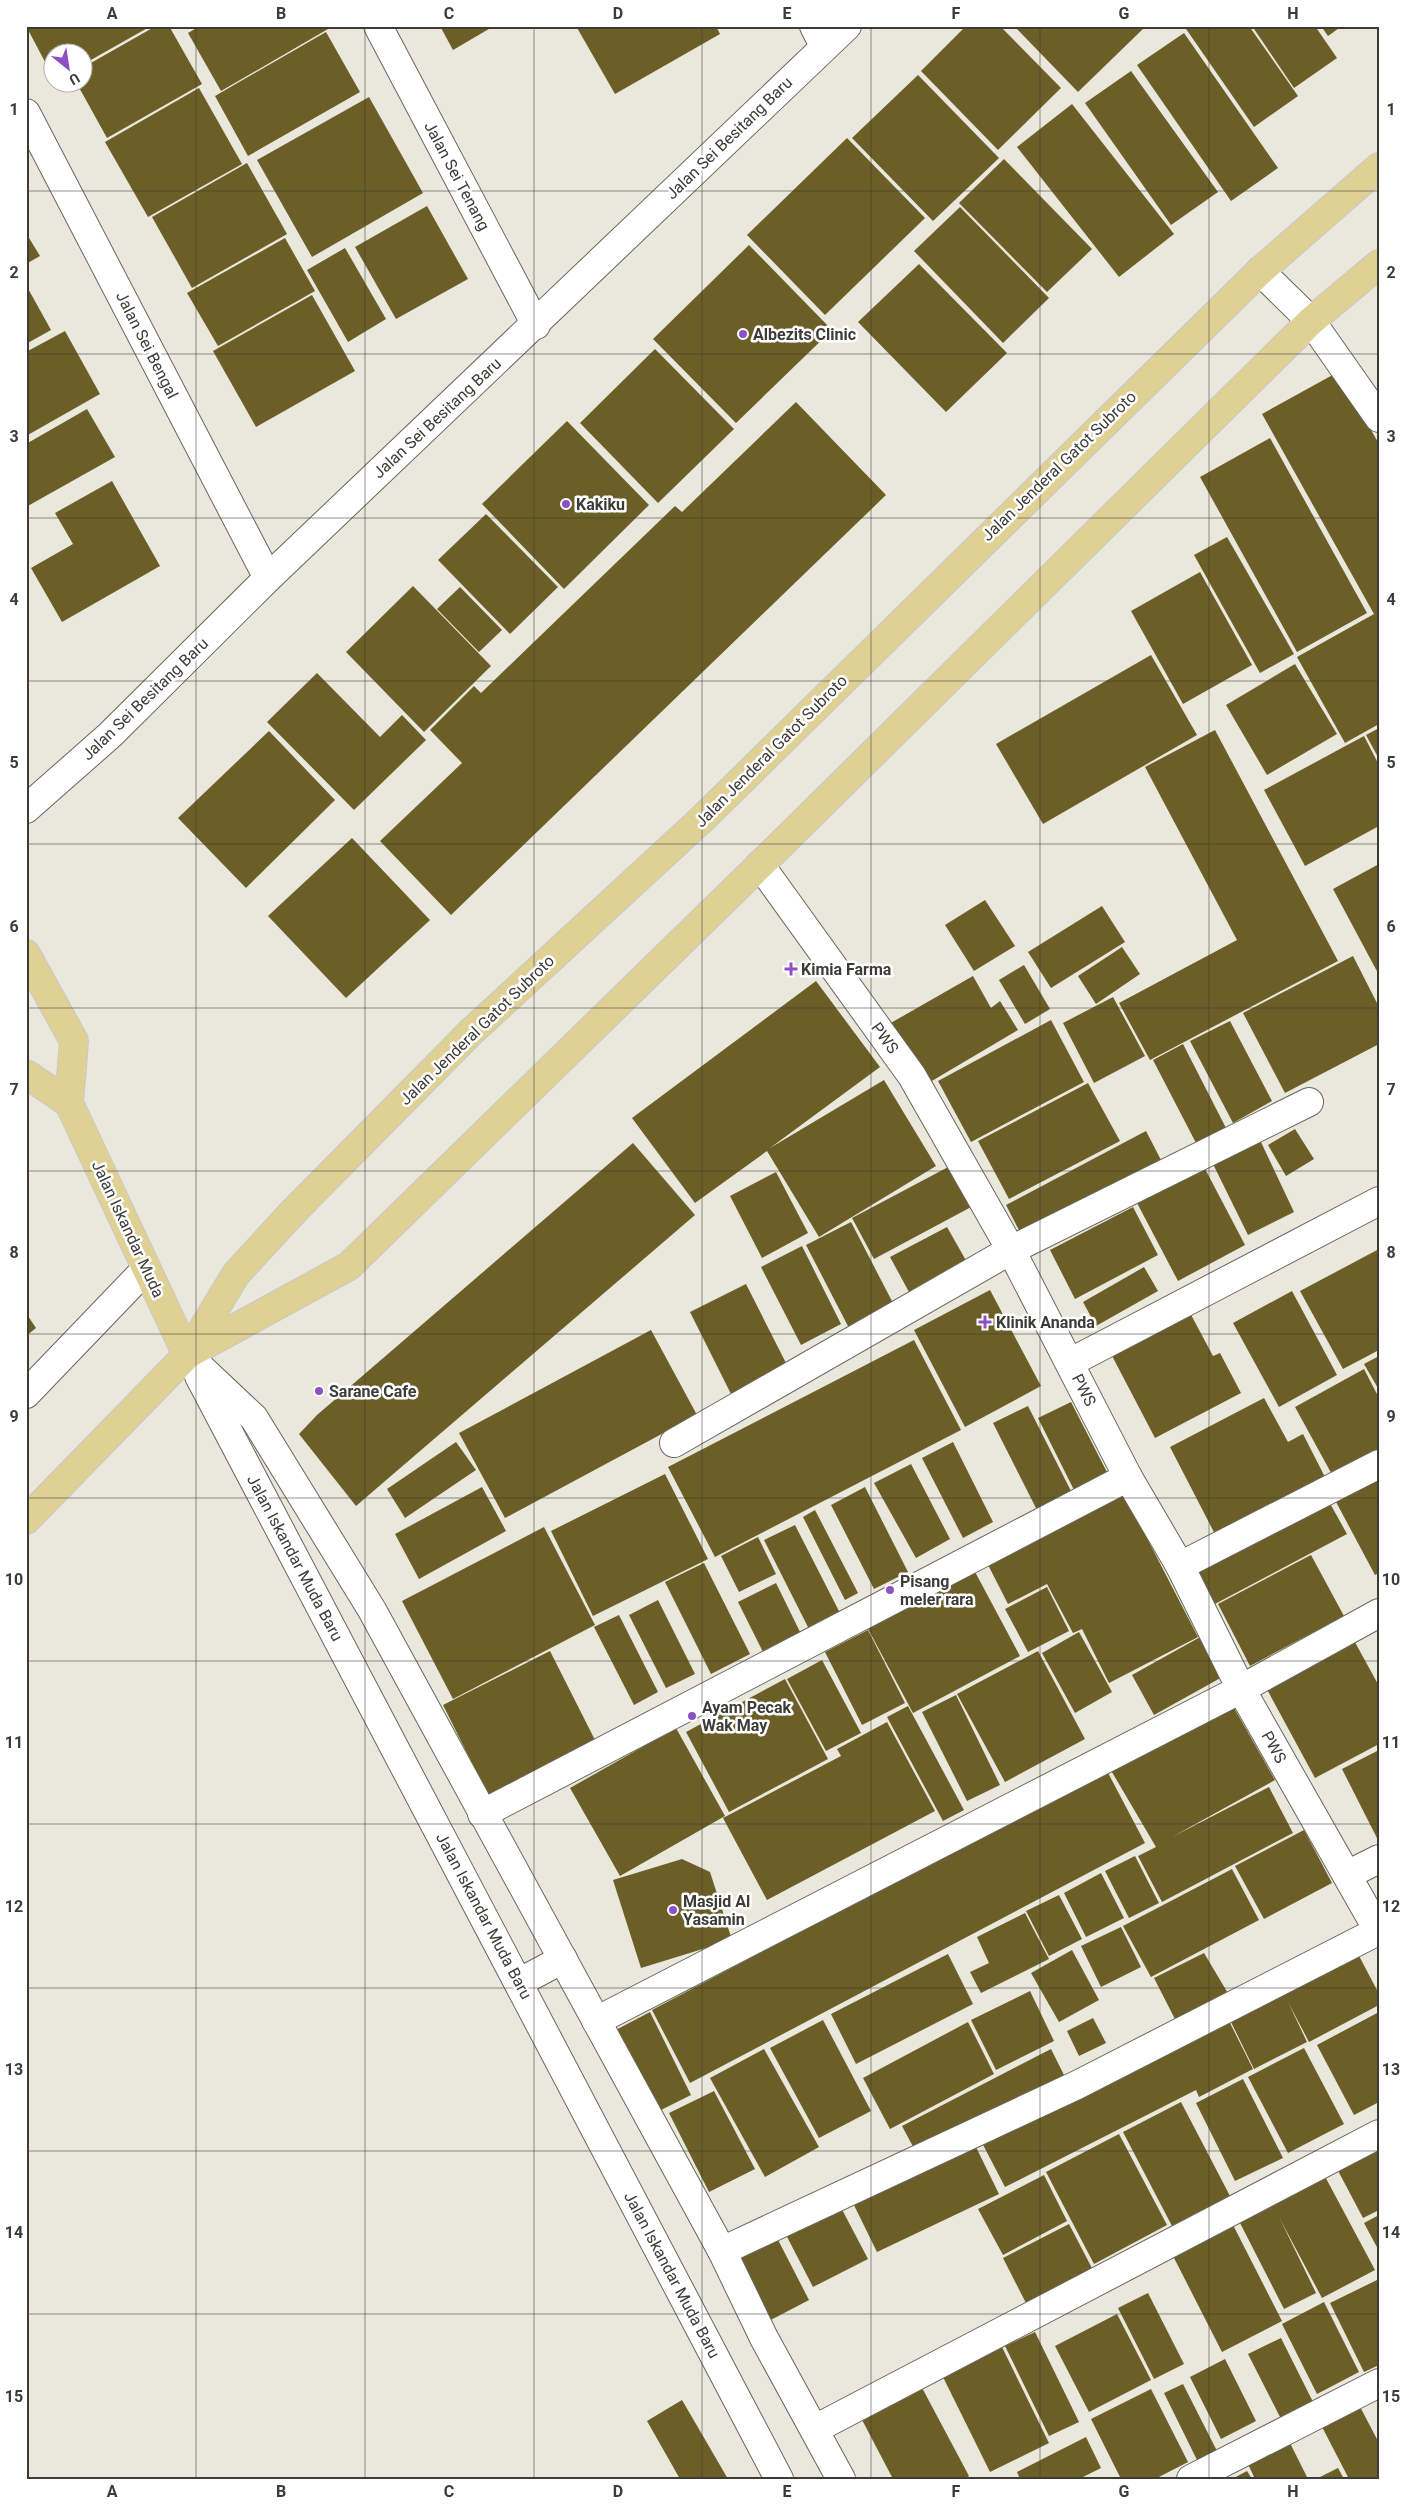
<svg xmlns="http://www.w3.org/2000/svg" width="1405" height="2505" viewBox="0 0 1405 2505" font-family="Roboto,sans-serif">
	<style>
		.building { fill: #6b5e26 }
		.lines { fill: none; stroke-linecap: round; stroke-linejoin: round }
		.minor-casing { stroke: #69675d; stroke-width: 30 }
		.major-casing { stroke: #c8c8c7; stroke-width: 30 }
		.minor { stroke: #fff; stroke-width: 28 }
		.major { stroke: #dfd194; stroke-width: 28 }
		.grid { fill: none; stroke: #3c3b36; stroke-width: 1; stroke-opacity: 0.55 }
		.poi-dot { fill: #8e50c5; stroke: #fff; stroke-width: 2 }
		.labels { text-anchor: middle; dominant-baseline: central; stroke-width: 5; stroke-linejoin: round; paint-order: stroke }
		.street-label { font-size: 16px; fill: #3c3b36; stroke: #fff }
		.poi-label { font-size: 16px; font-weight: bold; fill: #3c3b36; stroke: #fff; text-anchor: start }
		.neatline { fill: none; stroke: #3c3b36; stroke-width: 2 }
		.grid-label { font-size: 16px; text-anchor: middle; font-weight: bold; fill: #3c3b36 }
	</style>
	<rect width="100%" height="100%" fill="#eae7dc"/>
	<g class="building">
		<path d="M26 26H151L82 65V52H52V75Z"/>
		<path d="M156 26H169L202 84 107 138 76 82H82V68Z"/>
		<path d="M200 26H327L328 29 221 91 188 33Z"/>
		<path d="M440 26H494L453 50Z"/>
		<path d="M576 26H716L720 34 615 94Z"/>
		<path d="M966 26H1000L1061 88 998 150 921 71Z"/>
		<path d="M1014 26H1146L1078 92Z"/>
		<path d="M1184 26H1249L1298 96 1254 127Z"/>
		<path d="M1252 26H1315L1337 58 1294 88Z"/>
		<path d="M1321 26H1342L1328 36Z"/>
		<path d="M326 32 360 92 248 156 215 96Z"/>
		<path d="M1184 33 1278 168 1231 201 1137 65Z"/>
		<path d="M1131 71 1218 192 1171 225 1085 103Z"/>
		<path d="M918 75 999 158 933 221 852 138Z"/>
		<path d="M199 88 242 164 148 217 105 142Z"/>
		<path d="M369 97 423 193 312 257 257 160Z"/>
		<path d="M1072 104 1174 234 1119 277 1017 147Z"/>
		<path d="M847 138 925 218 825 315 747 235Z"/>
		<path d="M1004 159 1092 249 1047 292 959 203Z"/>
		<path d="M247 163 287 234 192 288 152 217Z"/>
		<path d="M427 206 468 279 396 319 355 247Z"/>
		<path d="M960 207 1049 298 1003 343 914 251Z"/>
		<path d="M26 233 40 256 26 264Z"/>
		<path d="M285 238 315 291 218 346 187 293Z"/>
		<path d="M749 245 832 330 736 423 653 339Z"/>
		<path d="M345 248 386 319 348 342 307 270Z"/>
		<path d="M919 264 1007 353 946 412 858 322Z"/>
		<path d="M26 285 51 330 26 344Z"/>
		<path d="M312 295 355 371 256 427 213 351Z"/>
		<path d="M65 331 100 394 26 436V352Z"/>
		<path d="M655 349 734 429 658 503 580 423Z"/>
		<path d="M1338 372 1379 444V724L1345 743 1297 657 1374 614 1262 414Z"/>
		<path d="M796 402 886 495 451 915 380 841 462 763 430 730 474 686 481 693 675 506 682 512Z"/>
		<path d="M87 409 115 457 26 507V444Z"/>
		<path d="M567 421 649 505 564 589 482 504Z"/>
		<path d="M1270 438 1367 613 1297 652 1200 477Z"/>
		<path d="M112 481 160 566 62 622 31 568 73 544 55 513Z"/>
		<path d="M486 514 558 587 510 634 438 560Z"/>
		<path d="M1227 537 1294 654 1260 673 1194 555Z"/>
		<path d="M1200 572 1252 665 1183 704 1131 611Z"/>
		<path d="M413 586 491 666 424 732 346 652Z"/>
		<path d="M460 587 502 630 479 652 437 609Z"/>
		<path d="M1151 655 1197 735 1043 824 996 744Z"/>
		<path d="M1295 664 1337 734 1267 775 1226 705Z"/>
		<path d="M317 673 380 737 402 715 426 740 354 810 267 722Z"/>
		<path d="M1379 728V759L1366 735Z"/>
		<path d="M1215 730 1338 961 1150 1060 1119 1003 1237 940 1145 767Z"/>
		<path d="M269 731 335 800 246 888 178 818Z"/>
		<path d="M1364 736 1379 765V826L1305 866 1264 790Z"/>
		<path d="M352 838 430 920 346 998 268 916Z"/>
		<path d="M1379 864V975L1333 889Z"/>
		<path d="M985 900 1015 946 974 971 945 925Z"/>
		<path d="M1102 906 1125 942 1051 988 1028 952Z"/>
		<path d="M1122 947 1140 974 1096 1004 1078 976Z"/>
		<path d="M1353 956 1379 1007V1044L1285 1093 1243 1013Z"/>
		<path d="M1024 965 1050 1009 1025 1024 999 980Z"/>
		<path d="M973 976 991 1008 1000 1001 1018 1030 925 1085 889 1024Z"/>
		<path d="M816 981 880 1067 770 1148 884 1080 936 1166 819 1237 767 1151 695 1203 632 1118Z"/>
		<path d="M1113 997 1145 1056 1094 1083 1063 1023Z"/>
		<path d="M1051 1020 1084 1082 971 1142 938 1081Z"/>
		<path d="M1230 1021 1272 1101 1233 1123 1190 1041Z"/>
		<path d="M1183 1044 1226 1128 1196 1143 1153 1060Z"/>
		<path d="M1088 1083 1120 1141 1009 1199 978 1141Z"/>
		<path d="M1295 1129 1314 1159 1286 1176 1268 1145Z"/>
		<path d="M1146 1131 1161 1160 1021 1234 1006 1205Z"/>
		<path d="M1260 1140 1294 1212 1248 1235 1213 1164Z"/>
		<path d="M633 1143 695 1215 356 1506 299 1434 317 1415Z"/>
		<path d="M952 1165 973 1206 874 1259 852 1218Z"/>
		<path d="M1203 1165 1245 1245 1178 1281 1136 1201Z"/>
		<path d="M776 1172 808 1233 762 1258 730 1196Z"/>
		<path d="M1133 1207 1158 1255 1075 1299 1050 1250Z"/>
		<path d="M851 1222 895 1307 850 1330 806 1245Z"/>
		<path d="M947 1227 972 1271 915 1303 890 1257Z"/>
		<path d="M802 1246 841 1324 801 1345 761 1267Z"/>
		<path d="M1379 1249V1350L1343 1369 1300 1291Z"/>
		<path d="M1144 1267 1158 1291 1096 1326 1083 1302Z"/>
		<path d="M746 1284 790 1371 734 1400 690 1312Z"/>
		<path d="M990 1290 1041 1386 965 1427 914 1330Z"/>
		<path d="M1292 1291 1337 1375 1279 1407 1233 1323Z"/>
		<path d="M1189 1311 1213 1356 1220 1353 1241 1393 1155 1438 1110 1352Z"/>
		<path d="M26 1313 36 1328 26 1336Z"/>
		<path d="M651 1330 697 1415 505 1518 459 1433Z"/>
		<path d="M914 1340 961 1430 715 1557 668 1467Z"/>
		<path d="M1379 1356V1390L1364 1364Z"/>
		<path d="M1364 1369 1379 1398V1457L1335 1480 1295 1407Z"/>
		<path d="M1264 1398 1288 1442 1303 1434 1327 1481 1217 1538 1170 1447Z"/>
		<path d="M1071 1402 1110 1478 1076 1494 1038 1418Z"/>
		<path d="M1028 1406 1075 1499 1040 1516 993 1423Z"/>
		<path d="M456 1442 476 1470 405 1518 387 1489Z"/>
		<path d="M953 1442 993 1522 963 1538 922 1458Z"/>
		<path d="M911 1464 950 1539 916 1558 874 1483Z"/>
		<path d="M665 1474 708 1559 593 1616 551 1531Z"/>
		<path d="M1379 1477V1573L1375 1575 1335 1500Z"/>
		<path d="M1120 1486 1198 1637 1109 1683 1082 1629 1073 1633 1047 1584 1008 1604 984 1557Z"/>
		<path d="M482 1487 506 1531 419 1579 395 1534Z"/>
		<path d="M865 1487 908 1572 874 1589 831 1505Z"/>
		<path d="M1327 1498 1347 1534 1213 1605 1194 1568Z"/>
		<path d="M815 1510 858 1593 845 1600 803 1517Z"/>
		<path d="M795 1525 842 1617 811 1633 764 1540Z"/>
		<path d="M544 1527 595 1625 453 1699 402 1601Z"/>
		<path d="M758 1537 776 1574 739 1592 721 1556Z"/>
		<path d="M1311 1555 1344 1616 1250 1666 1218 1604Z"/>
		<path d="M704 1563 750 1654 711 1674 665 1582Z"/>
		<path d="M974 1570 1020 1656 913 1713 867 1627Z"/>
		<path d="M776 1583 801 1634 763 1652 738 1602Z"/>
		<path d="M1047 1587 1069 1631 1028 1652 1005 1609Z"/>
		<path d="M658 1600 695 1674 666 1688 629 1615Z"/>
		<path d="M619 1615 658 1692 634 1705 594 1627Z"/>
		<path d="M868 1630 905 1703 862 1725 825 1652Z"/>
		<path d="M1079 1632 1112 1692 1075 1713 1042 1653Z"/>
		<path d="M1351 1635 1379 1686V1744L1315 1778 1263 1682Z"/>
		<path d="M1202 1636 1224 1676 1154 1715 1132 1675Z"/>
		<path d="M550 1651 597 1744 490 1799 443 1705Z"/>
		<path d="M1038 1651 1085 1739 1005 1782 957 1694Z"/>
		<path d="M822 1660 861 1733 826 1751 787 1679Z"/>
		<path d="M785 1679 828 1759 729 1812 686 1732Z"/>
		<path d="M956 1695 1000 1785 967 1801 922 1712Z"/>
		<path d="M1229 1699 1275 1780 1172 1837 1269 1787 1293 1833 1162 1902 1138 1856 1156 1847 1109 1767Z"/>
		<path d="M908 1706 964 1810 943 1821 887 1717Z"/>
		<path d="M887 1722 935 1811 767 1900 723 1818 841 1756 837 1749Z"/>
		<path d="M676 1728 725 1816 620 1876 570 1788Z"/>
		<path d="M1379 1750V1842L1342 1769Z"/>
		<path d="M1106 1769 1145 1843 690 2083 652 2010 758 1954 753 1944Z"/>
		<path d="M1304 1830 1332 1883 1264 1919 1235 1866Z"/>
		<path d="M1135 1856 1159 1903 1129 1918 1105 1871Z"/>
		<path d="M682 1859 710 1872 732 1940 641 1968 613 1880Z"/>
		<path d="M1232 1869 1259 1920 1151 1977 1123 1926Z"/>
		<path d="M1101 1873 1124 1918 1086 1937 1064 1893Z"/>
		<path d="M1059 1895 1082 1939 1049 1956 1026 1911Z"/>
		<path d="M1025 1913 1049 1959 981 1993 970 1972 989 1963 977 1937Z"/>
		<path d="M1121 1927 1141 1967 1101 1987 1081 1946Z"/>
		<path d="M1072 1950 1099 2000 1059 2022 1031 1973Z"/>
		<path d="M1357 1952 1379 1994V2005L1309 2042 1288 2002 1307 2042 1254 2069 1230 2020Z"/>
		<path d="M1204 1953 1232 2000 1179 2027 1154 1978Z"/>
		<path d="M948 1954 973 2004 856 2064 831 2014Z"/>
		<path d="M1030 1991 1054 2041 996 2070 971 2020Z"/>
		<path d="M650 2012 691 2095 651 2115 610 2033Z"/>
		<path d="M1379 2012V2102L1354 2115 1317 2045Z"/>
		<path d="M1225 2013 1253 2069 1199 2097 1196 2090 1005 2187 979 2137Z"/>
		<path d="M1093 2018 1106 2043 1079 2056 1067 2031Z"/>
		<path d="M823 2020 871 2111 819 2138 770 2048Z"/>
		<path d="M968 2022 994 2074 890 2129 863 2078Z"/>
		<path d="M1304 2048 1344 2124 1288 2153 1248 2077Z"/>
		<path d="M764 2049 819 2147 765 2177 710 2078Z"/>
		<path d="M1051 2049 1066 2079 918 2156 902 2126Z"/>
		<path d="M1243 2079 1283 2158 1235 2181 1196 2103Z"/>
		<path d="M714 2091 755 2169 709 2192 669 2113Z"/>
		<path d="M1181 2102 1230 2196 1172 2226 1123 2132Z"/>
		<path d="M1119 2134 1167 2225 1094 2264 1046 2172Z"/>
		<path d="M972 2139 999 2194 877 2252 850 2197Z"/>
		<path d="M1379 2142V2210L1363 2218 1335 2165Z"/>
		<path d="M1321 2169 1375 2270 1322 2298 1280 2219 1316 2293 1284 2309 1239 2221Z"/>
		<path d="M1044 2175 1067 2221 1003 2255 978 2209Z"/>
		<path d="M837 2200 868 2259 813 2287 783 2229Z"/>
		<path d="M1379 2215V2251L1364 2223Z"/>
		<path d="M1231 2221 1282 2321 1222 2352 1171 2252Z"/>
		<path d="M1069 2224 1094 2272 1028 2307 1003 2258Z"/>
		<path d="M775 2234 809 2300 765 2323 731 2256Z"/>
		<path d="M1379 2279V2365L1364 2372 1330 2303Z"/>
		<path d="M1148 2293 1184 2364 1154 2379 1118 2308Z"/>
		<path d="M1324 2302 1359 2372 1317 2394 1282 2324Z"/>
		<path d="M1117 2314 1151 2380 1089 2412 1055 2346Z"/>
		<path d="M1035 2332 1079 2422 1049 2436 1005 2346Z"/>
		<path d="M1281 2338 1313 2402 1281 2419 1248 2354Z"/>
		<path d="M1001 2345 1049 2443 990 2472 942 2375Z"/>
		<path d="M1225 2359 1256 2421 1221 2439 1190 2377Z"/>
		<path d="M920 2384 969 2476 965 2479H893L860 2416Z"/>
		<path d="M1183 2384 1218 2453 1198 2462 1164 2393Z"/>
		<path d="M1151 2389 1188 2462 1155 2479H1121L1091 2419Z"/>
		<path d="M682 2400 728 2479H680L647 2421Z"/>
		<path d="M1357 2401 1379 2443V2479H1349L1319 2421Z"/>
		<path d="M1086 2437 1101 2468 1079 2479H1020L1017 2472Z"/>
		<path d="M1289 2441 1308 2479H1255L1247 2462Z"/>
		<path d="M1338 2468 1344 2479H1316Z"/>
		<path d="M1247 2471 1252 2479H1232Z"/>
	</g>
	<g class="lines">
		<g class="minor-casing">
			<g id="minor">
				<path d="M378 26 536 325"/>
				<path d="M814 26 824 46"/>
				<path d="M26 113 268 578"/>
				<path d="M1260 271 1311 321 1379 418"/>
				<path d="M26 809 110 735 268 578 847 26"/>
				<path d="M760 865 912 1076 1011 1250 1128 1477 1180 1566 1241 1689 1379 1932"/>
				<path d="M187 1355 254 1418 372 1610 722 2251 764 2338 841 2479"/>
				<path d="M1071 1362 1379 1201"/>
				<path d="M199 1376 779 2479"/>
				<path d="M26 1394 146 1269"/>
				<path d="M674 1443 1011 1250 1309 1102"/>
				<path d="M1180 1566 1379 1464"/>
				<path d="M482 1814 1128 1477"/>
				<path d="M1347 1875 1379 1859"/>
				<path d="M520 1982 563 1959"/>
				<path d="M596 2021 1241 1689 1379 1613"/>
				<path d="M722 2251 1077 2085 1378 1931"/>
				<path d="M815 2429 1379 2134"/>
				<path d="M1191 2479 1379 2383"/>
			</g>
		</g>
		<g class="major-casing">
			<g id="major">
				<path d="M26 954 74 1041 69 1103 187 1355"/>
				<path d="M26 1074 69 1103"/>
				<path d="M188 1354 349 1266 760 865 1311 321 1379 264"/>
				<path d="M26 1520 187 1355 236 1274 294 1211 471 1032 701 820 1260 271 1379 167"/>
			</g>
		</g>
		<use href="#minor" class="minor"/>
		<use href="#major" class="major"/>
	</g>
	<path class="grid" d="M196 26V2479M365 26V2479M534 26V2479M702 26V2479M871 26V2479M1040 26V2479M1209 26V2479M26 191H1379M26 354H1379M26 518H1379M26 681H1379M26 844H1379M26 1008H1379M26 1171H1379M26 1334H1379M26 1498H1379M26 1661H1379M26 1824H1379M26 1988H1379M26 2151H1379M26 2314H1379"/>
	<g class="poi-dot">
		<circle cx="743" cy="334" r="5"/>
		<circle cx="566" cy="504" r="5"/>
		<path d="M788.5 961.5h5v5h5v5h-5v5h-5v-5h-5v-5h5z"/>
		<path d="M982.5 1314.5h5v5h5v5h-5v5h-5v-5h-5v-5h5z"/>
		<circle cx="319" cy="1391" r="5"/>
		<circle cx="890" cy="1590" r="5"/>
		<circle cx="692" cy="1716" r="5"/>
		<circle cx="673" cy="1910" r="5"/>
	</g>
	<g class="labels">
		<g class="street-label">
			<text transform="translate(729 138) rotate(-44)">Jalan Sei Besitang Baru</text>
			<text transform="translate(457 176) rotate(62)">Jalan Sei Tenang</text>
			<text transform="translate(147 345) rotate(63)">Jalan Sei Bengal</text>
			<text transform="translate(437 418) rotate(-43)">Jalan Sei Besitang Baru</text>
			<text transform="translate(1059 466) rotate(-44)">Jalan Jenderal Gatot Subroto</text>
			<text transform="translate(145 699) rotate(-44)">Jalan Sei Besitang Baru</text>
			<text transform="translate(771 751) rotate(-45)">Jalan Jenderal Gatot Subroto</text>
			<text transform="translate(477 1030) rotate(-44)">Jalan Jenderal Gatot Subroto</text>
			<text transform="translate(885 1038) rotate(54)">PWS</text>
			<text transform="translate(128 1229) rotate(65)">Jalan Iskandar Muda</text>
			<text transform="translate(1084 1390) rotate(63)">PWS</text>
			<text transform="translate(295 1558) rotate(62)">Jalan Iskandar Muda Baru</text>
			<text transform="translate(1274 1747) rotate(61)">PWS</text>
			<text transform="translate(484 1916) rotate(62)">Jalan Iskandar Muda Baru</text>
			<text transform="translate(672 2275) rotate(62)">Jalan Iskandar Muda Baru</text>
		</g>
		<g class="poi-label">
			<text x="753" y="334">Albezits Clinic</text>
			<text x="576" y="504">Kakiku</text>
			<text x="801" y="969">Kimia Farma</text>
			<text x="996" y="1322">Klinik Ananda</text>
			<text x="329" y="1391">Sarane Cafe</text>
			<text x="900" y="1581">Pisang<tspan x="900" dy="18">meler rara</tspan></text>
			<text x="702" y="1707">Ayam Pecak<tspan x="702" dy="18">Wak May</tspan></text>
			<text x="683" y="1901">Masjid Al<tspan x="683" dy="18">Yasamin</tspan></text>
		</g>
	</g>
	<rect width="1405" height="2505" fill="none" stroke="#ffffff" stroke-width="55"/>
	<g transform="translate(68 68) rotate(150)"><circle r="24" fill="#ffffff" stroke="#b1b1af"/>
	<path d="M0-4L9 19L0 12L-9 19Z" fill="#8e50c5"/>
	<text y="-8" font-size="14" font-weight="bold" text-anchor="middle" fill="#3c3b36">U</text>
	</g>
	<rect x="28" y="28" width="1350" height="2450" class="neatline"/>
	<g class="grid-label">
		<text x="112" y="19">A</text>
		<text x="281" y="19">B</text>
		<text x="449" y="19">C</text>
		<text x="618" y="19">D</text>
		<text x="787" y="19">E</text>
		<text x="956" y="19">F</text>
		<text x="1124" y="19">G</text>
		<text x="1293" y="19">H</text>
		<text x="14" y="115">1</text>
		<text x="1391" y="115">1</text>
		<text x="14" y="278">2</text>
		<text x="1391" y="278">2</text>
		<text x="14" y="442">3</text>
		<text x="1391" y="442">3</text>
		<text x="14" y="605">4</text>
		<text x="1391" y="605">4</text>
		<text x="14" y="768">5</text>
		<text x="1391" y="768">5</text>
		<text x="14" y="932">6</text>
		<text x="1391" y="932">6</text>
		<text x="14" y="1095">7</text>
		<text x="1391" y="1095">7</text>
		<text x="14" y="1258">8</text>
		<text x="1391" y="1258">8</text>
		<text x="14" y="1422">9</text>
		<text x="1391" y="1422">9</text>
		<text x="14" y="1585">10</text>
		<text x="1391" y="1585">10</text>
		<text x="14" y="1748">11</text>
		<text x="1391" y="1748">11</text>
		<text x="14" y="1912">12</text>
		<text x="1391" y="1912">12</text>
		<text x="14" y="2075">13</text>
		<text x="1391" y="2075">13</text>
		<text x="14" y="2238">14</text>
		<text x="1391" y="2238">14</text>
		<text x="14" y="2402">15</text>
		<text x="1391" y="2402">15</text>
		<text x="112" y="2497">A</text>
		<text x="281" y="2497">B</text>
		<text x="449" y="2497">C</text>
		<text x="618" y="2497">D</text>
		<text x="787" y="2497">E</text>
		<text x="956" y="2497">F</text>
		<text x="1124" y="2497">G</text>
		<text x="1293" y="2497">H</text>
	</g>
</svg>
